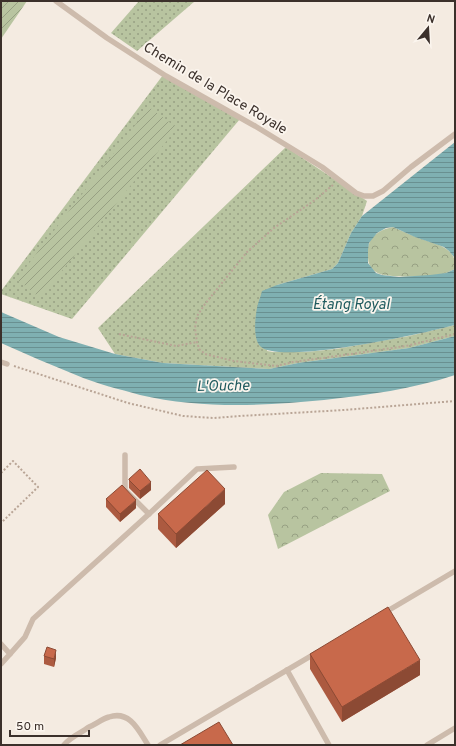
<svg xmlns="http://www.w3.org/2000/svg" width="456" height="746" viewBox="0 0 456 746" font-family="Overpass,sans-serif">
	<style>
		.grass { fill: url(#grass-dots) }
		.forest { fill: url(#forest-crowns) }
		.garden { fill: url(#garden-furrows) }
		.water { fill: url(#water-rules) }
		.lines { fill: none; stroke-linecap: round; stroke-linejoin: round }
		.path { stroke: #b9a596; stroke-width: 2; stroke-dasharray: 2 2; stroke-linecap: butt }
		.lane { stroke: #cdbbac; stroke-width: 5.5 }
		.wall { fill: #ac5a40 }
		.shaded-wall { fill: #8c4a34 }
		.building { fill: #c8694b; stroke: #8c4a34 }
		.labels { text-anchor: middle; dominant-baseline: central; stroke-width: 3.5; stroke-linejoin: round; paint-order: stroke }
		.street-label { font-size: 14px; fill: #3b302b; stroke: #fbf5ee }
		.water-label { font-size: 15px; font-style: italic; fill: #1f5a5e; stroke: #fbf5ee }
	</style>
	<defs>
		<pattern id="grass-dots" width="8" height="8" patternUnits="userSpaceOnUse"><rect width="8" height="8" fill="#b8c4a0"/><path d="M2 2h.1M6 6h.1" fill="none" stroke="#97a083" stroke-width="1.8" stroke-linecap="round"/></pattern>
		<pattern id="forest-crowns" width="20" height="18" patternUnits="userSpaceOnUse"><rect width="20" height="18" fill="#b8c4a0"/><path d="M2 6a3 3 0 1 1 6 0M12 15a3 3 0 1 1 6 0" fill="none" stroke="#97a083"/></pattern>
		<pattern id="garden-furrows" width="10" height="10" patternUnits="userSpaceOnUse"><rect width="10" height="10" fill="#b8c4a0"/><path d="M-1 1l2-2M0 10L10 0M9 11l2-2" fill="none" stroke="#97a083"/></pattern>
		<pattern id="water-rules" width="6" height="5" patternUnits="userSpaceOnUse"><rect width="6" height="5" fill="#7fb0b2"/><path d="M0 2.5h6" fill="none" stroke="#699091"/></pattern>
	</defs>
	<rect width="100%" height="100%" fill="#f4ebe1"/>
	<g class="grass">
		<path d="M139 1H195L137 51 111 33Z"/>
		<path d="M163 75 240 119 72 319 1 294V291Z"/>
		<path d="M286 147 367 201 362 216 351 233 338 263 332 269 277 285 267 351 273 352H306L336 349 409 336 455 325V336L409 348 298 363 269 369 163 363 115 354 98 328Z"/>
	</g>
	<g class="forest">
		<path d="M393 227C400 230 408 234 416 237 426 241 442 244 450 252 455 257 455 262 455 269 452 270 449 272 446 273 435 277 385 279 376 272 370 268 368 263 368 256 368 252 367 248 369 244 372 234 383 229 393 227Z"/>
		<path d="M321 473 382 474 390 491 278 549 268 515 284 492Z"/>
	</g>
	<g class="garden">
		<path d="M3 1H27L1 39V4Z"/>
		<path d="M149 107 177 128 40 298 17 279Z"/>
	</g>
	<g class="water">
		<path d="M455 142V261L454 257 449 251 444 247 415 237 393 227 386 228 377 233 369 243 368 250V263L376 273 382 275 399 277 430 275 446 273 455 269V325C426 333 278 366 260 346 253 339 255 318 257 308 258 302 261 296 262 291L277 285 332 269 338 263 351 233 362 216Z"/>
		<path d="M1 312 59 337 115 354 163 363 269 369 298 363 409 348 455 336V375C413 389 368 395 324 400 263 406 201 409 140 395 119 389 97 384 76 375 51 365 26 354 1 343Z"/>
	</g>
	<g class="lines">
		<g class="path">
			<path d="M333 185 315 200 274 228 247 252 205 304 197 316 195 328 197 342 199 349 205 354 234 361 276 366 293 362 330 357 406 346 455 334"/>
			<path d="M119 334 176 346 197 342"/>
			<path d="M14 366 128 403 183 416 214 418 240 416 344 410 455 401"/>
			<path d="M1 473 13 461 38 487 1 523"/>
		</g>
		<g class="lane">
			<path d="M56 1 107 38 166 76 255 126 322 167 356 193 364 196H373L383 191 411 167 455 134"/>
			<path d="M1 362 7 364"/>
			<path d="M125 455V490L149 514"/>
			<path d="M384 613 455 571"/>
			<path d="M1 644 10 654 1 664"/>
			<path d="M10 654 25 637 33 619 149 514 197 469 234 467"/>
			<path d="M287 670 329 745"/>
			<path d="M64 745C70 737 81 733 89 727 96 724 102 719 109 717 130 710 139 731 148 745"/>
			<path d="M160 745 316 653"/>
			<path d="M427 745 455 728"/>
		</g>
	</g>
	<g class="wall">
		<path d="M129 479 151 490 140 499 129 488Z"/>
		<path d="M106 499 136 508 120 522 106 507Z"/>
		<path d="M225 504 176 548 158 529V514Z"/>
		<path d="M310 654 420 675 342 722 310 669Z"/>
		<path d="M44 656 56 658 54 667 44 664Z"/>
	</g>
	<g class="shaded-wall">
		<path d="M151 482V490L140 499V491Z"/>
		<path d="M225 489V504L176 548V534Z"/>
		<path d="M136 500V508L120 522V514Z"/>
		<path d="M56 650V658L54 667V659Z"/>
		<path d="M420 660V675L342 722V707Z"/>
	</g>
	<g class="building">
		<path d="M140 469 151 482 140 491 129 480V479Z"/>
		<path d="M207 470 225 489 176 534 158 514Z"/>
		<path d="M122 485 136 500 120 514 106 499Z"/>
		<path d="M388 607 420 660 342 707 310 654Z"/>
		<path d="M47 647 56 650 54 659 44 656Z"/>
		<path d="M219 722 233 745H180Z"/>
	</g>
	<g class="labels">
		<g class="street-label">
			<text transform="translate(215 89) rotate(31)">Chemin de la Place Royale</text>
		</g>
		<g class="water-label">
			<text x="351" y="305">Étang Royal</text>
			<text transform="translate(223 387) rotate(-1)">L'Ouche</text>
		</g>
	</g>
	<rect width="456" height="746" fill="none" stroke="#3b302b" stroke-width="4"/>
	<g transform="translate(428 28) rotate(18)" stroke="#fbf5ee" stroke-width="3" paint-order="stroke">
	<path d="M0-3L7 15L0 10L-7 15Z" fill="#3b302b"/>
	<text y="-6" font-size="11" font-weight="bold" text-anchor="middle" fill="#3b302b">N</text>
	</g>
	<path d="M10 730v6h79v-6" fill="none" stroke="#3b302b" stroke-width="2"/>
	<text x="16" y="730" font-size="12" fill="#3b302b" stroke="#fbf5ee" stroke-width="3" paint-order="stroke">50 m</text>
</svg>
